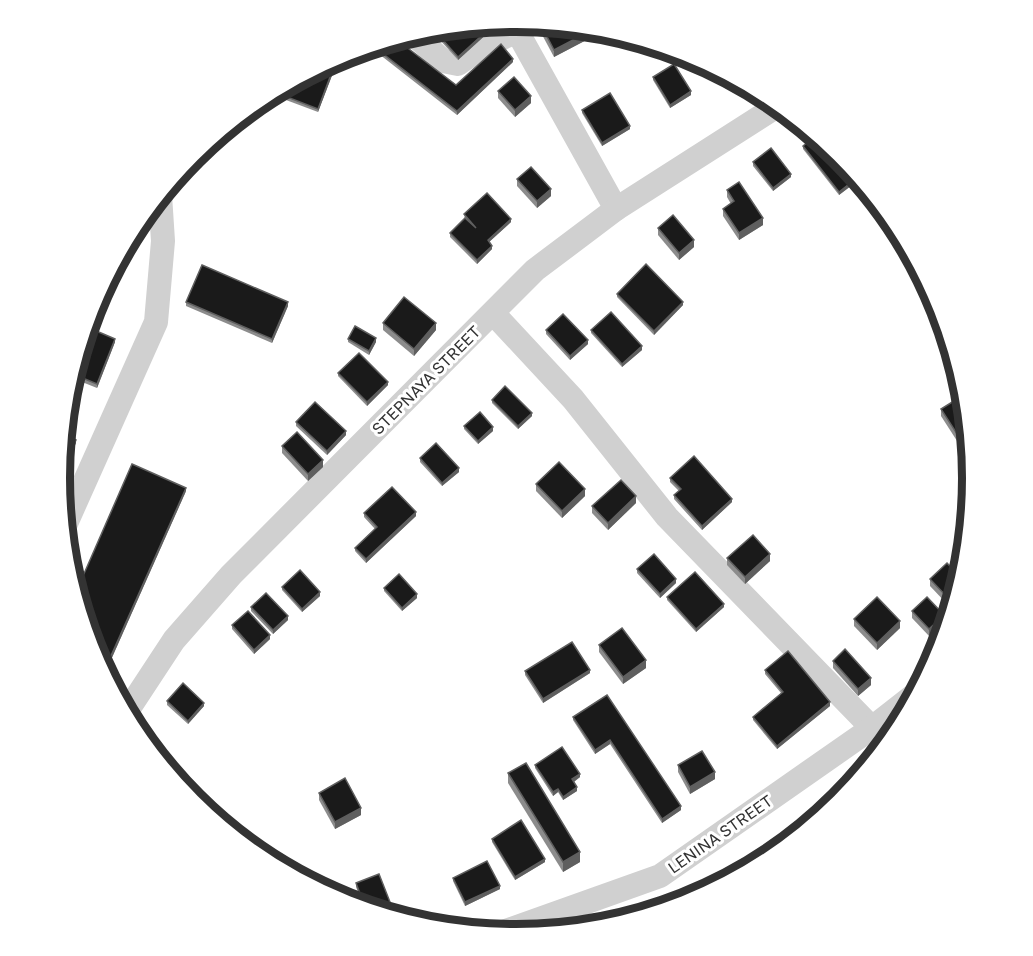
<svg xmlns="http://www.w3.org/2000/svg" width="1033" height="956" viewBox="0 0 1033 956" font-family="'Golos Text',sans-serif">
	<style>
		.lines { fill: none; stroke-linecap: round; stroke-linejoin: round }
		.minor { stroke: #d0d0d0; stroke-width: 24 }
		.wall { fill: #8c8c8c }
		.shaded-wall { fill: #5f5f5f }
		.building { fill: #1a1a1a; stroke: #5f5f5f; stroke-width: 1.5 }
		.labels { text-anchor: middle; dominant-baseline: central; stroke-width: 6; stroke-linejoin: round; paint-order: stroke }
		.street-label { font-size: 16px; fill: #333; stroke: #fff }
		.rim { fill: none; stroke: #333; stroke-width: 8 }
	</style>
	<rect width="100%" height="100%" fill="#fff"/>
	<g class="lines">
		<g class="minor">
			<path d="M512 22 616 209"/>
			<path d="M413 34 443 61 458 64 484 46 518 31"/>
			<path d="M493 313 573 399 667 517 872 728 885 745"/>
			<path d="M64 528 156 322 163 241 160 195"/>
			<path d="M126 713 174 640 231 575 535 270 616 209 779 105"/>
			<path d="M500 933 660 876 872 728 918 692"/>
		</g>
	</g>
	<g class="wall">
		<path d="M539 23 594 29V36L554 57 539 29Z"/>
		<path d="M488 24 491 30 458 60 430 29Z"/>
		<path d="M396 39 456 85 513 62 457 115 370 47Z"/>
		<path d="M333 60 336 65 318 112 270 94Z"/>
		<path d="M727 75 745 84 737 89Z"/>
		<path d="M653 77 691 95 670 108 653 80Z"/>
		<path d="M498 91 531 103 515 117 498 98Z"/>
		<path d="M582 110 630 129 602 146 582 113Z"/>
		<path d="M803 146 840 155 860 179 839 195 803 149Z"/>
		<path d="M753 162 791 177 773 191 753 166Z"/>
		<path d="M517 179 551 196 537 208 517 186Z"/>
		<path d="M727 190 763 225 739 240 723 216V209L731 204 727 197Z"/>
		<path d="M464 214 511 222 489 242 492 249 477 264 450 237V233L465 219Z"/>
		<path d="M658 228 694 247 679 260 658 235Z"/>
		<path d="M617 294 683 305 654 335 617 297Z"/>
		<path d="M186 302 288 306 272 343 186 306Z"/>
		<path d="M383 323 436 330 414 356 383 330Z"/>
		<path d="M87 327 115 342 97 388 72 378Z"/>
		<path d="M546 330 588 344 570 360 546 334Z"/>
		<path d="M591 330 642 350 622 367 591 333Z"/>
		<path d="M348 339 376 342 369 355 348 342Z"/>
		<path d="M338 373 388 385 367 406 338 376Z"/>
		<path d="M965 394 959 444 941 416V409Z"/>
		<path d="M492 400 532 416 518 429 492 403Z"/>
		<path d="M296 422 346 435 327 455 296 426Z"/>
		<path d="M464 426 493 431 478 444 464 429Z"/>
		<path d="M282 446 323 467 308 481 282 453Z"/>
		<path d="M420 458 459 472 442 486 420 462Z"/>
		<path d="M670 478 732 502 702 530 674 499V495L679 491 670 482Z"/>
		<path d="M536 484 585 496 562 518 536 491Z"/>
		<path d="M186 491 110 662 96 655 76 592Z"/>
		<path d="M636 503 608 530 592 513V506Z"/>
		<path d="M364 513 416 516 366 563 355 551V548L375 529 364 517Z"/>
		<path d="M727 558 770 561 745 584 727 565Z"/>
		<path d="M637 569 676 583 660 598 637 573Z"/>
		<path d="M961 578 955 598 948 605 930 586V579Z"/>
		<path d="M282 587 320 596 302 612 282 590Z"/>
		<path d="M384 588 417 598 402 611 384 591Z"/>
		<path d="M667 597 724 607 696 632 667 600Z"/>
		<path d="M251 607 288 620 273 634 251 611Z"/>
		<path d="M912 611 944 622 929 636 912 618Z"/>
		<path d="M854 619 900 628 877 650 854 626Z"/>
		<path d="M232 625 270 639 254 654 232 629Z"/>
		<path d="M599 645 646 668 623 684 599 652Z"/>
		<path d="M833 661 871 685 858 696 833 668Z"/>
		<path d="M765 670 830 706 777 749 753 720V717L781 693 765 674Z"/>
		<path d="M525 671 590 673 543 703 525 675Z"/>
		<path d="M607 695 681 810 662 823 610 744 595 754 573 720V717Z"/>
		<path d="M167 701 204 706 188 724 167 705Z"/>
		<path d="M535 765 580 777 574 782 577 791 563 800 558 792 553 796 535 768Z"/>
		<path d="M678 765 715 779 690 794 678 772Z"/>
		<path d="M508 773 580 862 563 872 508 783Z"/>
		<path d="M319 793 361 815 335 829 319 800Z"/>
		<path d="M492 839 545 862 515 880 492 842Z"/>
		<path d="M453 878 500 889 465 906 453 881Z"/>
		<path d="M356 883 390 906 378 911 364 907 356 887Z"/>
	</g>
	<g class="shaded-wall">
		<path d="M491 27V30L458 60V57Z"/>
		<path d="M594 29V36L554 57V50Z"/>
		<path d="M513 59V62L457 115V111Z"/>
		<path d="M336 61V65L318 112V109Z"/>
		<path d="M742 83 745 84 737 89V86Z"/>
		<path d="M691 91V95L670 108V105Z"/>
		<path d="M531 96V103L515 117V110Z"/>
		<path d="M630 126V129L602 146V143Z"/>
		<path d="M791 174V177L773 191V188Z"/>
		<path d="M858 177 860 179 839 195V192Z"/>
		<path d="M551 189V196L537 208V201Z"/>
		<path d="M763 218V225L739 240V233Z"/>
		<path d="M511 219V222L488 243V240Z"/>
		<path d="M694 240V247L679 260V253Z"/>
		<path d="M492 246V249L477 264V260Z"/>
		<path d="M288 302V306L272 343V339Z"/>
		<path d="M683 302V305L654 335V331Z"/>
		<path d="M436 323V330L414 356V349Z"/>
		<path d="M376 338V342L369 355V351Z"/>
		<path d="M115 339V342L97 388V384Z"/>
		<path d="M588 340V344L570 360V356Z"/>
		<path d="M642 346V350L622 367V364Z"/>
		<path d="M388 382V385L367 406V402Z"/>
		<path d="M532 413V416L518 429V426Z"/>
		<path d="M493 427V431L478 444V441Z"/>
		<path d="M346 431V435L327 455V451Z"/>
		<path d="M969 431 970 438 959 444V437Z"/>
		<path d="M76 440V443L60 482V480Z"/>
		<path d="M323 460V467L308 481V474Z"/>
		<path d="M459 468V472L442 486V483Z"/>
		<path d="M186 488V491L110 662V658Z"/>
		<path d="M585 489V496L562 518V511Z"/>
		<path d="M636 496V503L608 530V523Z"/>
		<path d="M732 499V502L702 530V526Z"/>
		<path d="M416 512V516L366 563V559Z"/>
		<path d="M770 554V561L745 584V577Z"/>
		<path d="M676 579V583L660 598V594Z"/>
		<path d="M958 588 955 598 948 605V598Z"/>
		<path d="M320 592V596L302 612V609Z"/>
		<path d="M417 594V598L402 611V608Z"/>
		<path d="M724 604V607L696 632V629Z"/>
		<path d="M944 615V622L929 636V629Z"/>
		<path d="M288 616V620L273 634V630Z"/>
		<path d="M900 621V628L877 650V643Z"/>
		<path d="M270 635V639L254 654V650Z"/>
		<path d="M646 660V668L623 684V677Z"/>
		<path d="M590 670V673L543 703V699Z"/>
		<path d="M871 678V685L858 696V689Z"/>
		<path d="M830 702V706L777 749V746Z"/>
		<path d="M204 703V706L188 724V721Z"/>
		<path d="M610 740V744L595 754V750Z"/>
		<path d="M715 772V779L690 794V787Z"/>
		<path d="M580 774V777L572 783V779Z"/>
		<path d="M577 787V791L563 800V797Z"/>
		<path d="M558 789V792L553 796V792Z"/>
		<path d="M681 806V810L662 823V819Z"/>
		<path d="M361 808V815L335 829V822Z"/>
		<path d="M580 852V862L563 872V862Z"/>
		<path d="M545 859V862L515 880V877Z"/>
		<path d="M500 886V889L465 906V902Z"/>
		<path d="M390 902V906L378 911 372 910Z"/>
	</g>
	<g class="building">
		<path d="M540 23 594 29 554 50Z"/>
		<path d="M488 24 491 27 458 57 433 29Z"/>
		<path d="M396 39 456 85 501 44 513 59 457 111 373 46Z"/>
		<path d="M333 60 336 61 318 109 274 92Z"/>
		<path d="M674 64 691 91 670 105 653 77Z"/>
		<path d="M514 77 531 96 515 110 498 91Z"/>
		<path d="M731 77 742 83 737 86Z"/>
		<path d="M610 93 630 126 602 143 582 110Z"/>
		<path d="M816 135 840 155 858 177 839 192 803 146Z"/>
		<path d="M771 148 791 174 773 188 753 162Z"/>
		<path d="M531 167 551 189 537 201 517 179Z"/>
		<path d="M739 182 763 218 739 233 723 209 734 201 727 190Z"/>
		<path d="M487 193 511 219 488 240 492 246 477 260 450 233 465 218 476 228 464 214Z"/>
		<path d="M673 215 694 240 679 253 658 228Z"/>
		<path d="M646 264 683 302 654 331 617 294Z"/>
		<path d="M202 265 288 302 272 339 186 302Z"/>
		<path d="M404 297 436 323 414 349 383 323Z"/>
		<path d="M611 312 642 346 622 364 591 330Z"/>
		<path d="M563 314 588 340 570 356 546 330Z"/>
		<path d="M355 326 376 338 369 351 348 339Z"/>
		<path d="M87 327 115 339 97 384 73 374Z"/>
		<path d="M359 353 388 382 367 402 338 373Z"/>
		<path d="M505 386 532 413 518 426 492 400Z"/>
		<path d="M965 394 969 431 959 437 941 409Z"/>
		<path d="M315 402 346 431 327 451 296 422Z"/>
		<path d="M480 412 493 427 478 441 464 426Z"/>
		<path d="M297 432 323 460 308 474 282 446Z"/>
		<path d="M64 435 76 440 60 480V478Z"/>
		<path d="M436 443 459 468 442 483 420 458Z"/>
		<path d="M694 456 732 499 702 526 674 495 681 489 670 478Z"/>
		<path d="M559 462 585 489 562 511 536 484Z"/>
		<path d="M132 464 186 488 110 658 94 651 76 592Z"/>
		<path d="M621 480 636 496 608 523 592 506Z"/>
		<path d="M392 487 416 512 366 559 355 548 377 527 364 513Z"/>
		<path d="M753 535 770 554 745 577 727 558Z"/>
		<path d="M654 554 676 579 660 594 637 569Z"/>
		<path d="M947 563 961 578 958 588 948 598 930 579Z"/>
		<path d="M300 570 320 592 302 609 282 587Z"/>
		<path d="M695 572 724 604 696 629 667 597Z"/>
		<path d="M399 574 417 594 402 608 384 588Z"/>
		<path d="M266 593 288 616 273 630 251 607Z"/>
		<path d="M877 597 900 621 877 643 854 619Z"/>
		<path d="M927 597 944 615 929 629 912 611Z"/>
		<path d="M248 611 270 635 254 650 232 625Z"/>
		<path d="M622 628 646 660 623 677 599 645Z"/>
		<path d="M572 642 590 670 543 699 525 671Z"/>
		<path d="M845 649 871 678 858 689 833 661Z"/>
		<path d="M788 651 830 702 777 746 753 717 783 692 765 670Z"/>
		<path d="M183 683 204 703 188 721 167 701Z"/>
		<path d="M607 695 681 806 662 819 610 740 595 750 573 717Z"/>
		<path d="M562 747 580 774 572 779 577 787 563 797 558 789 553 792 535 765Z"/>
		<path d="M702 751 715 772 690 787 678 765Z"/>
		<path d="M526 763 580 852 563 862 508 773Z"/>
		<path d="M163 764 180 780 178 782Z"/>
		<path d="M345 778 361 808 335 822 319 793Z"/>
		<path d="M521 820 545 859 515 877 492 839Z"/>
		<path d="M487 861 500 886 465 902 453 878Z"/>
		<path d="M379 874 390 902 372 910 365 907 356 883Z"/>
	</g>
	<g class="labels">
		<g class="street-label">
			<text transform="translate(426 380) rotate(-45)">STEPNAYA STREET</text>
			<text transform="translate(720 834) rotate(-35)">LENINA STREET</text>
		</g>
	</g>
	<path d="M0 0H1033V956H0ZM70 478a446 446 0 1 1 892 0a446 446 0 1 1-892 0Z" fill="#fff" fill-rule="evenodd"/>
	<path class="rim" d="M70 478a446 446 0 1 1 892 0a446 446 0 1 1-892 0Z"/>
</svg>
